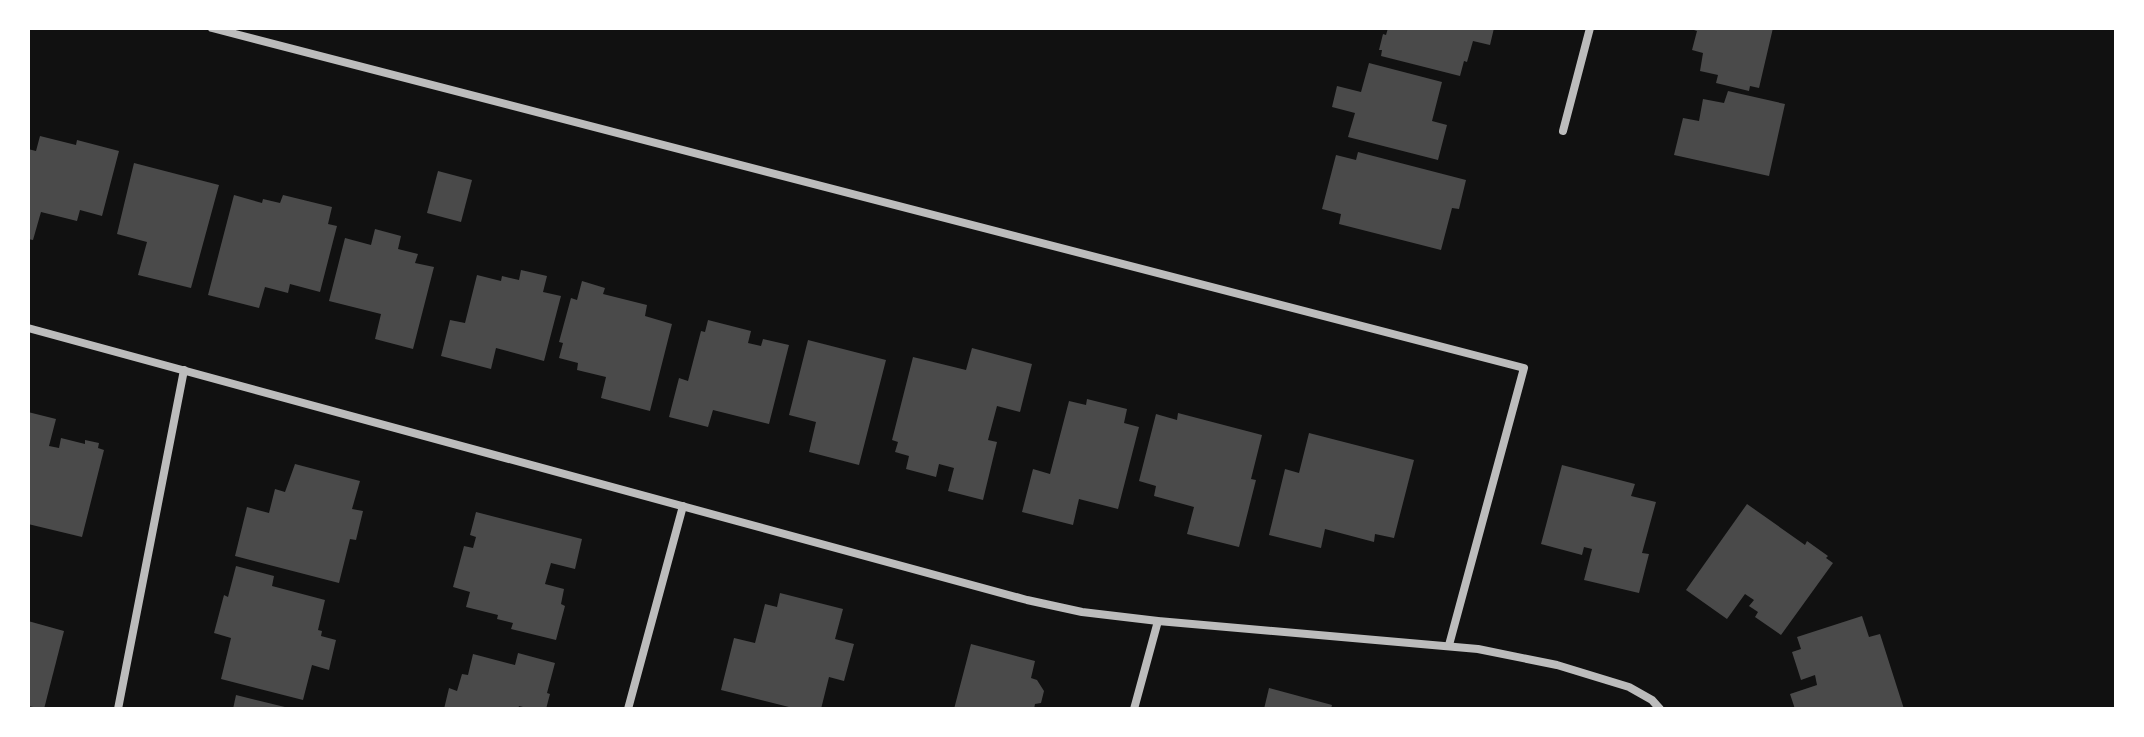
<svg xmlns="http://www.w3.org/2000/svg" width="2144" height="737" viewBox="0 0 2144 737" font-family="Overpass,sans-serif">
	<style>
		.building { fill: #4a4a4a }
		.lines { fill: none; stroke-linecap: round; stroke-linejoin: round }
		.minor { stroke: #bcbcbc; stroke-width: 8 }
	</style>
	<rect width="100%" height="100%" fill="#111"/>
	<g class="building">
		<path d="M1388 28H1494L1490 45 1473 41 1467 62 1464 61 1460 76 1381 56 1382 50H1379L1383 34 1386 35Z"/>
		<path d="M1688 28H1773L1759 88 1750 86 1749 91 1716 83 1718 75 1700 71 1703 53 1692 50 1697 31Z"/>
		<path d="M1369 63 1442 82 1432 121 1447 125 1438 160 1348 137 1355 113 1332 107 1337 86 1361 92Z"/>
		<path d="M1728 91 1785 104 1769 176 1674 155 1683 118 1699 121 1703 99 1724 103Z"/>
		<path d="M40 136 76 145 77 140 119 151 102 216 80 210 77 221 41 212 33 240 28 239V149L36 151Z"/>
		<path d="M1358 152 1466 180 1459 209 1452 208 1441 250 1339 224 1341 214 1322 209 1336 155 1356 160Z"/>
		<path d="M134 163 219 185 191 288 138 275 147 242 117 234Z"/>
		<path d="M438 171 472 180 461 222 427 213Z"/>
		<path d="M234 195 262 203 263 199 280 203 283 195 332 207 328 224 337 226 320 292 290 284 288 293 265 287 259 308 208 295Z"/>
		<path d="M375 229 401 236 398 249 418 254 415 263 434 267 413 349 375 339 381 314 329 301 345 238 371 245Z"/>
		<path d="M521 270 547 276 543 292 561 296 544 361 496 348 491 369 441 356 450 320 465 323 477 275 501 281 502 276 519 280Z"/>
		<path d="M582 281 605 288 603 294 647 305 645 316 672 324 650 411 601 398 606 377 577 370 578 363 559 358 563 343 559 342 571 298 577 300Z"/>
		<path d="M708 320 751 331 748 343 761 346 763 339 789 345 769 424 713 410 708 427 669 417 679 378 688 381 701 331 705 332Z"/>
		<path d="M808 340 886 360 859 465 809 452 816 422 789 415Z"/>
		<path d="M972 348 1032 364 1020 412 997 406 988 440 997 442 983 500 948 491 954 468 939 464 936 477 906 469 909 456 895 452 898 442 892 440 913 357 966 370Z"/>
		<path d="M1087 399 1127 409 1124 423 1139 427 1118 509 1079 499 1073 525 1022 512 1033 469 1050 474 1069 401 1086 405Z"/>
		<path d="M28 412 56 419 49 446 59 448 61 438 85 444V440L99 443 98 448 104 450 82 537 28 524Z"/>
		<path d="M1178 413 1262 435 1251 479 1256 480 1239 547 1187 534 1194 507 1154 496 1156 486 1139 481 1156 414 1177 420Z"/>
		<path d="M1309 433 1414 460 1394 538 1375 534 1374 542 1325 529 1321 548 1269 535 1285 469 1299 473Z"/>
		<path d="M295 464 360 481 352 509 363 511 356 540 350 539 339 583 235 556 247 507 269 513 275 489 285 492Z"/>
		<path d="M1562 465 1635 484 1631 496 1656 502 1642 553 1649 554 1639 593 1584 580 1592 549 1584 547 1582 555 1541 544Z"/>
		<path d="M1747 504 1805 545 1807 541 1828 556 1826 558 1833 563 1781 635 1755 617 1758 612 1749 606 1754 600 1745 594 1727 619 1686 590Z"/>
		<path d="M476 512 582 539 575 569 551 563 545 584 564 589 561 604 565 606 556 640 511 629 513 623 497 619 498 615 466 607 470 592 453 587 464 546 473 548 476 537 470 535Z"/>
		<path d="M236 566 274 576 272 586 325 600 318 630 322 631 321 636 336 640 329 670 312 665 303 700 221 679 231 638 214 633 224 595 228 597Z"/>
		<path d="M780 593 843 609 835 639 854 644 844 681 829 677 821 709H797L721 690 734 638 755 643 765 604 777 607Z"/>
		<path d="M1862 616 1869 637 1880 634 1904 709H1795L1790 694 1817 685 1815 675 1801 680 1792 652 1801 649 1797 637Z"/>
		<path d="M28 621 64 631 44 709 28 706Z"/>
		<path d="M971 644 1035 661 1031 678 1037 680 1044 691 1041 703 1035 704 1034 709H954Z"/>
		<path d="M518 653 555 663 547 693 550 694 546 709H531L519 706 518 709H444L449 688 457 691 462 674 468 675 473 654 515 665Z"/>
		<path d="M1269 688 1332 705 1331 709H1264Z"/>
		<path d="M236 695 289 708V709H233Z"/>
	</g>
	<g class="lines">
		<g class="minor">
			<path d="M212 28 1524 368 1449 645"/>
			<path d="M1563 131 1590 28"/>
			<path d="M28 328 1027 600 1082 612 1158 621 1478 649 1557 665 1629 687 1652 700 1660 709"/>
			<path d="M118 709 184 370"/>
			<path d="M628 709 683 506"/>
			<path d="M1134 709 1158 621"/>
		</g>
	</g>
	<rect width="2144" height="737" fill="none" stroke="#ffffff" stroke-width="60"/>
</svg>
